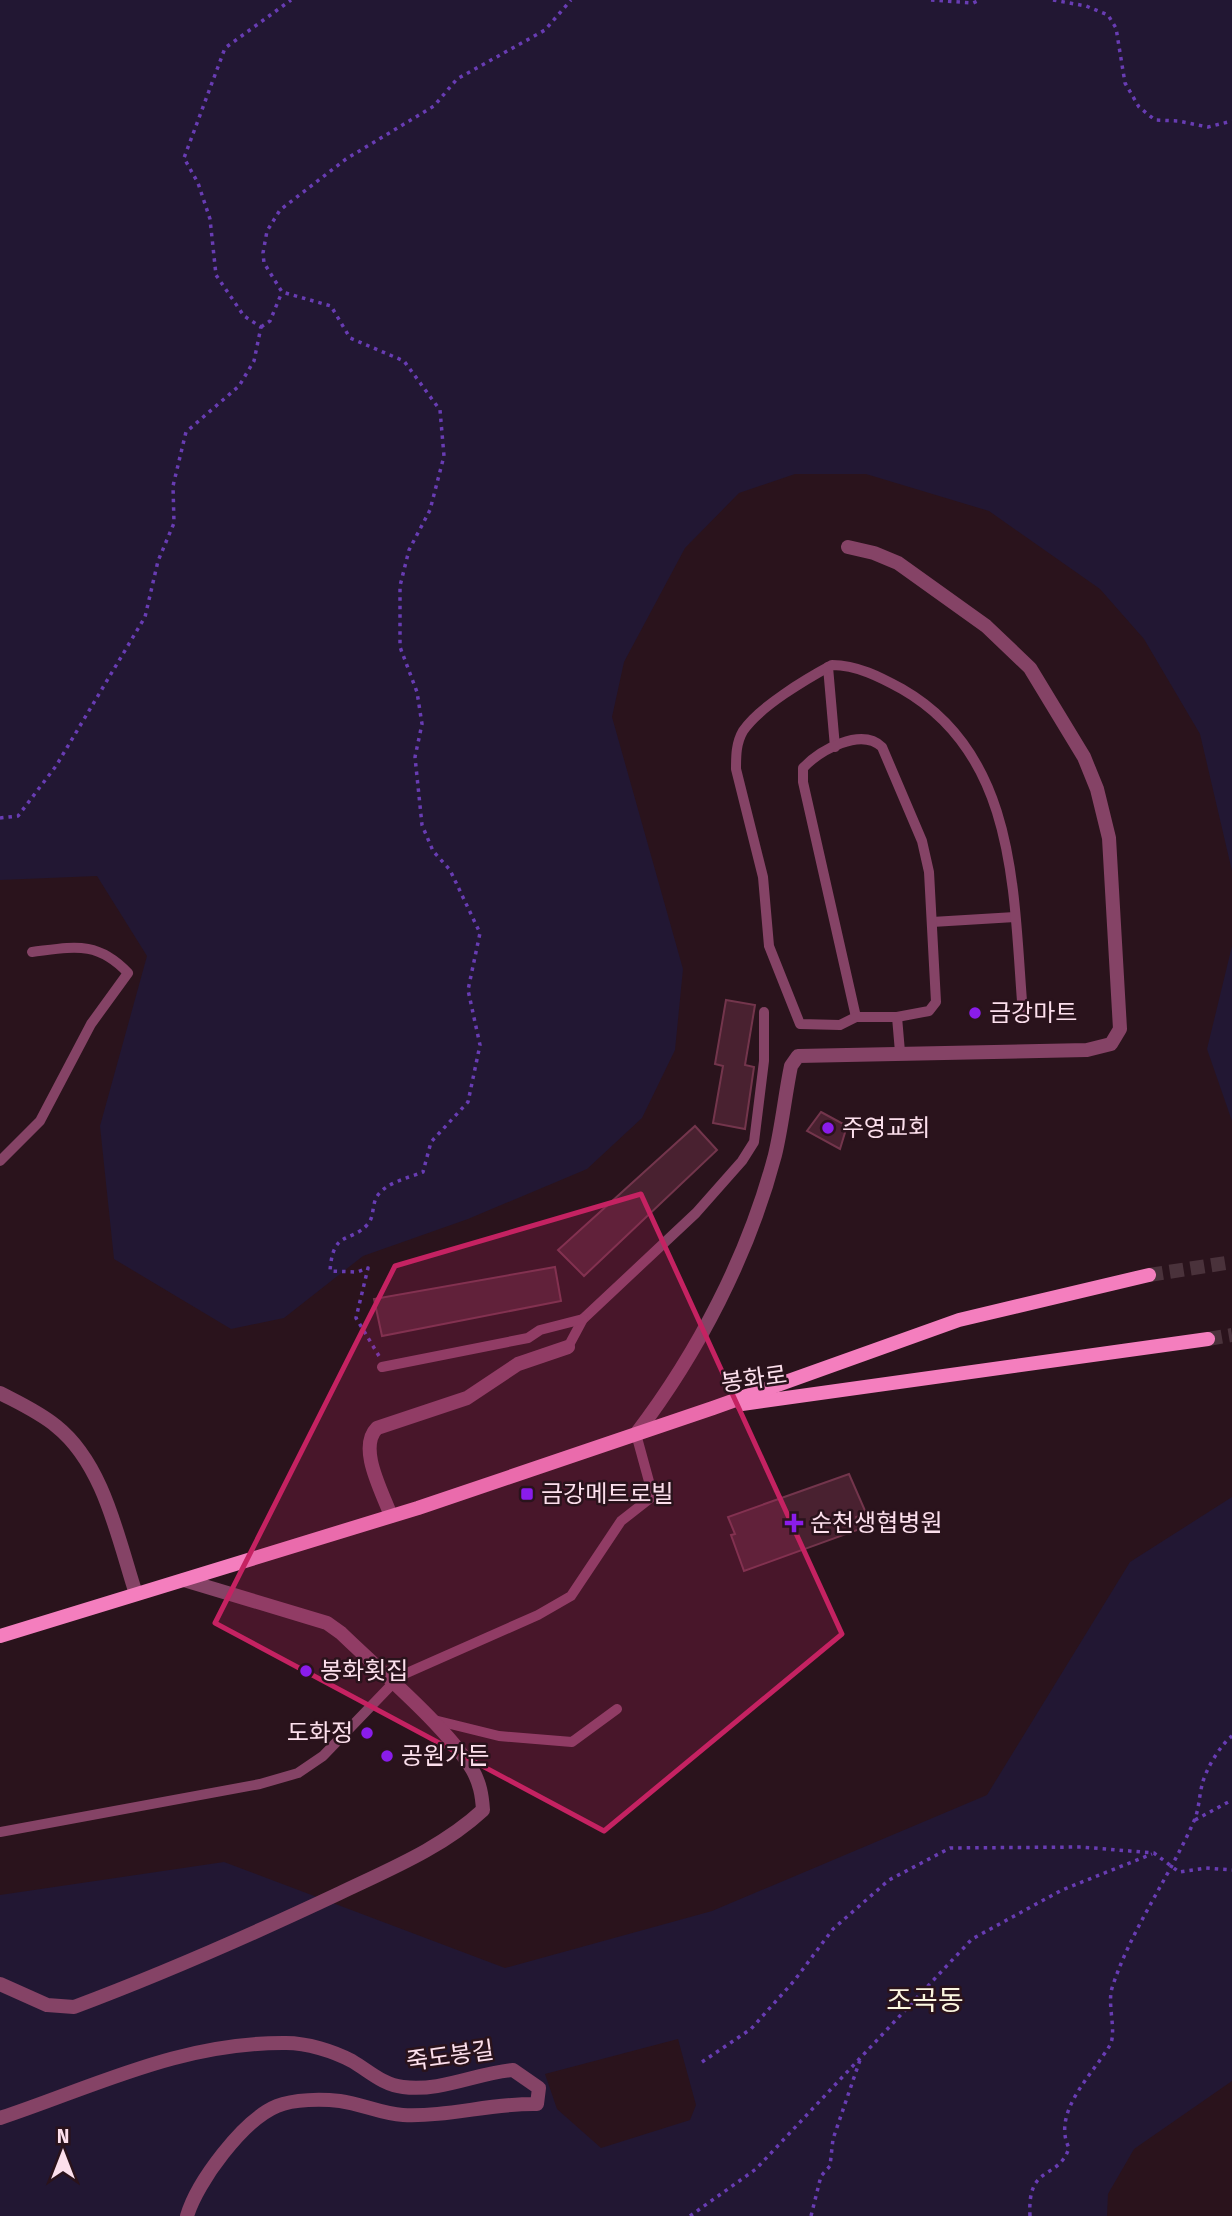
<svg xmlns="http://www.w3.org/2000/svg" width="1232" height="2216" viewBox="0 0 1232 2216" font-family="'Fira Sans','Noto Sans KR',sans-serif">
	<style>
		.green { fill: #221733; fill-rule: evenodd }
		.building { fill: #492130; stroke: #73354c; stroke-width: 2 }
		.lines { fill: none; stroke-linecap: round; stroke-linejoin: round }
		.secondary-tunnel { stroke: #4a323b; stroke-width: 14; stroke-dasharray: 14 7; stroke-linecap: butt }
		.path { stroke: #683cb3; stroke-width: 3.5; stroke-dasharray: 3.5 5; stroke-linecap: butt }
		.lane { stroke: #854366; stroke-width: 10 }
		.street { stroke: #854366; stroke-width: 14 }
		.secondary { stroke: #f47ebe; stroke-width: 14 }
		.marked { fill: #c52262; fill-opacity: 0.2; stroke: #c52262; stroke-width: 5; stroke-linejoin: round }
		.poi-dot { fill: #8a1ceb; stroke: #2a131c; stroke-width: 2.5 }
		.labels { text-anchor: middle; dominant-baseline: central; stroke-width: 5; stroke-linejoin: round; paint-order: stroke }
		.poi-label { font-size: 24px; fill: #fcdfec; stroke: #2a131c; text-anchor: start }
		.street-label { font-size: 24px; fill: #fcdfec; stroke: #2a131c }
		.quarter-label { font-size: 28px; fill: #fcf7e1; stroke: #2a131c }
	</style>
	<rect width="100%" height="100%" fill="#2a131c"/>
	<g class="green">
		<path d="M0 0H1232V871L1200 734 1144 639 1100 589 989 511 866 474H795L739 493 685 548 624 662 612 717 683 969 675 1050 642 1118 587 1169 468 1219 363 1256 284 1318 231 1329 114 1259 100 1126 147 956 97 876 0 880Z"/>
		<path d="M1232 946V1121L1207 1049Z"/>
		<path d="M1232 1497V2081L1134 2149 1108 2194 1107 2216H0V1895L224 1862 505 1968 712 1911 987 1795 1130 1562ZM678 2039 696 2105 690 2120 601 2148 557 2109 545 2074Z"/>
	</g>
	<g class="building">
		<path d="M726 1000 755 1005 745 1065 754 1067 745 1129 713 1123 723 1066 715 1064Z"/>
		<path d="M821 1112 847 1126 840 1149 807 1131Z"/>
		<path d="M695 1126 717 1150 584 1276 558 1250Z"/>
		<path d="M555 1267 561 1301 382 1336 374 1299Z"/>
		<path d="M849 1474 866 1513 856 1517 860 1529 744 1571 731 1535 735 1534 728 1517Z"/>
	</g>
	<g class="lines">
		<g class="secondary-tunnel">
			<path d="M1149 1275 1232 1262"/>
			<path d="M1208 1339 1232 1335"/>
		</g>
		<g class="path">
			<path d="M931 0 973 3 980 0"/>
			<path d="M1053 0 1086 6 1108 15 1116 28 1125 83 1139 107 1155 120 1178 121 1208 127 1232 121"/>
			<path d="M261 327 270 321 282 292"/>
			<path d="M0 818 18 816 56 766 145 617 158 561 174 523 173 486 186 432 239 386 254 361 261 327 244 316 216 275 210 219 198 183 184 158 225 48 291 0"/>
			<path d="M379 1356 356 1318 368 1268 357 1272 330 1271C333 1229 350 1244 368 1224 374 1217 372 1207 376 1198 384 1183 408 1178 423 1172L431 1142 468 1102 480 1045 468 990 480 933 450 870 433 851 422 825 415 757 422 724 417 692 400 647V586L409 550 430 510 444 456 440 410 404 361 350 338 331 306 282 292 264 263 263 253 267 231 280 210 346 159 434 106 457 79 545 30 571 0"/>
			<path d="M1195 1820 1232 1800"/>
			<path d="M702 2062 751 2029 794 1981 833 1929 889 1880 950 1848 1081 1847 1154 1853 1179 1872 1206 1868 1232 1870"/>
			<path d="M690 2216 756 2169 972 1939 1062 1890 1152 1854"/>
			<path d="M811 2216 821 2176 830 2166 833 2139 861 2057"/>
			<path d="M1030 2216C1027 2163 1058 2181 1069 2148 1051 2112 1094 2073 1110 2045 1117 2032 1107 2005 1112 1988 1131 1929 1169 1878 1194 1821 1199 1810 1199 1797 1202 1785 1205 1771 1220 1745 1232 1736"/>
		</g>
		<g class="lane">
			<path d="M828 667 835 747"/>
			<path d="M932 922 1015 917"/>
			<path d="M856 1017 803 782V768C820 750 861 727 882 747L922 841 929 872 936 1002 929 1011 897 1017"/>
			<path d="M900 1052 897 1017H856L840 1025 800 1024 769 946 763 877 736 769C736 756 736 743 743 731 759 707 806 679 832 665 857 665 880 677 902 689 1019 756 1013 896 1023 1014"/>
			<path d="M0 1161 40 1121 91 1024 128 973C97 940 73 947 32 952"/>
			<path d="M568 1347 583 1319 696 1213 742 1161 754 1142 764 1061V1012"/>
			<path d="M382 1367 528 1338 540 1330 583 1319"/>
			<path d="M430 1719 499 1736 572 1742 617 1709"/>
			<path d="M0 1832 260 1784 298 1773 323 1756 400 1676 538 1615 571 1596 621 1521 653 1496 636 1434"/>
		</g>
		<g class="street">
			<path d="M0 1393C19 1403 39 1412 56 1426 104 1464 118 1539 136 1594"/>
			<path d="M636 1434C698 1353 749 1254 775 1155 782 1126 785 1095 791 1066L798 1056 1087 1050 1111 1044 1120 1029 1109 838 1097 789 1084 757 1030 668 986 626 898 563 874 553 848 547"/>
			<path d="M391 1516C383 1493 357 1448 377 1428L467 1398 518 1364 568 1347"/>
			<path d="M0 1984 47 2005 74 2007C165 1973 253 1934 340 1893 390 1869 442 1848 483 1810 482 1795 480 1783 472 1769 445 1725 380 1671 341 1633L327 1623 184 1580"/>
			<path d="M0 2118C96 2086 181 2042 286 2043 307 2043 333 2051 352 2061 369 2071 383 2085 403 2087 441 2092 477 2073 513 2070L539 2088 537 2104C492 2103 448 2117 403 2115 382 2114 362 2104 340 2101 322 2099 294 2099 277 2106 243 2120 197 2182 187 2216"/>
		</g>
		<g class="secondary">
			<path d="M742 1404 1208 1339"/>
			<path d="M0 1636 418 1508 713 1408 959 1320 1149 1275"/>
		</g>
	</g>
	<path class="marked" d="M641 1194 842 1634 604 1831 215 1623 395 1266Z"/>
	<g class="poi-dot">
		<circle cx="975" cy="1013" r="7"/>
		<circle cx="828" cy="1128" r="7"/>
		<rect x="520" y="1487" width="14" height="14" rx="3.5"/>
		<path d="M790.5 1512.5h7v7h7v7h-7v7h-7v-7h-7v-7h7z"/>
		<circle cx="306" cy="1671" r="7"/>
		<circle cx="367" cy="1733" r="7"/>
		<circle cx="387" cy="1756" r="7"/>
	</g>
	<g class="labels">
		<g class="poi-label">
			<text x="989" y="1013">금강마트</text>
			<text x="842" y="1128">주영교회</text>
			<text x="541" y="1494">금강메트로빌</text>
			<text x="810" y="1523">순천생협병원</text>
			<text x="320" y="1671">봉화횟집</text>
			<text x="353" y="1733" text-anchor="end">도화정</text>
			<text x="401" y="1756">공원가든</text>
		</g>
		<g class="street-label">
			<text transform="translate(754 1379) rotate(-8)">봉화로</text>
			<text transform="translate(450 2056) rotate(-8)">죽도봉길</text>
		</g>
		<g class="quarter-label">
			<text x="925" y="2000">조곡동</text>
		</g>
	</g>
	<g transform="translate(63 2153)" stroke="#2a131c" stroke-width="5" paint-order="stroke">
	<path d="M0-5L12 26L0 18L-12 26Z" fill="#fcdfec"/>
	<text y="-10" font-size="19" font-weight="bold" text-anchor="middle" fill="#fcdfec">N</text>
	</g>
</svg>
